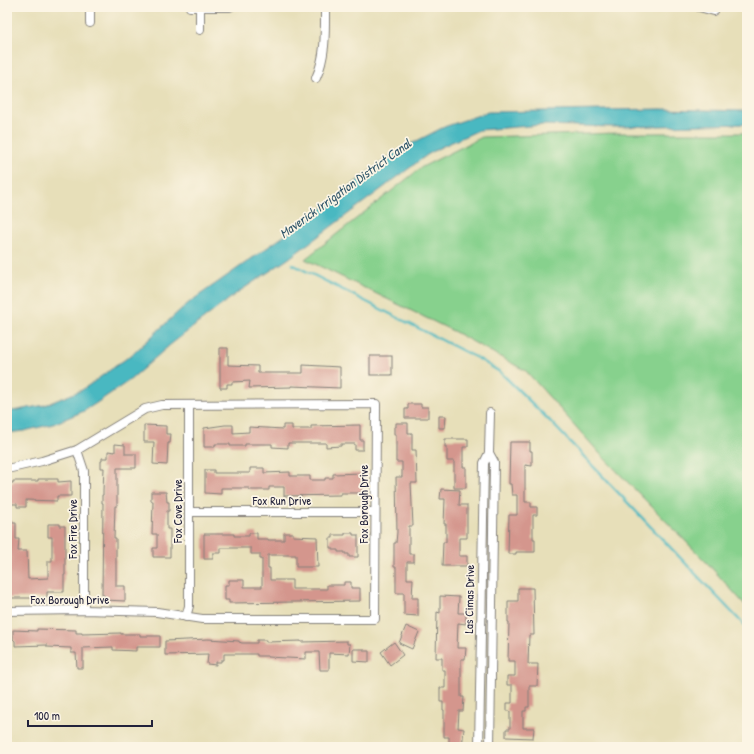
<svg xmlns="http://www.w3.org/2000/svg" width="754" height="754" viewBox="0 0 754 754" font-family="'Patrick Hand',sans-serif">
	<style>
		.green { fill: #87d18d; stroke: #547a64 }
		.water { fill: #49b8c1; stroke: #366d7e }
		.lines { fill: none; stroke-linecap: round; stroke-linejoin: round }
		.stream { stroke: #49b8c1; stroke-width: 2.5 }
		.building { fill: #d4968d }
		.minor-casing { stroke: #84807a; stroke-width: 10 }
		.minor { stroke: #fff; stroke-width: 8 }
		.labels { text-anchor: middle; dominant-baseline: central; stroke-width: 3.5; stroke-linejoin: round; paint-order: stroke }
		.street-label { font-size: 12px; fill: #22223b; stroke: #fcf5e5 }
		.water-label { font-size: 13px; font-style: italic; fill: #30566a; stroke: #fcf5e5 }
	</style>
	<rect width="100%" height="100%" fill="#fcf5e5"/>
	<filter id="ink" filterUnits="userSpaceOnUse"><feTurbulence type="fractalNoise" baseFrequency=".025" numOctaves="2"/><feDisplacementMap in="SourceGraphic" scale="8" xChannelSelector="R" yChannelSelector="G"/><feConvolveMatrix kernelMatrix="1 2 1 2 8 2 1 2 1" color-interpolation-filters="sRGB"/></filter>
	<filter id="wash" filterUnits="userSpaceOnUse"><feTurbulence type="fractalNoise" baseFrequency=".012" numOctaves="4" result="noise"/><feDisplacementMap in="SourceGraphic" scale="16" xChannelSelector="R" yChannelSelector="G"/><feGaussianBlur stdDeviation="0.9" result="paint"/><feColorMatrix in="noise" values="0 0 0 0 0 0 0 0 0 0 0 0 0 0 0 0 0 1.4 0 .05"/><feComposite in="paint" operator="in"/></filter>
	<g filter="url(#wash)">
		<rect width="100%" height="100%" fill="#e7dfb9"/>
		<path class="green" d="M619 133H747V607L709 565 603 457 526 371 455 332 305 259 422 167 482 137Z"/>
		<path class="water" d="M661 109 747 111V124L614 127 542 125 479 130 441 147 427 155 288 259 237 293 170 345 130 380 95 404 84 411 53 424 24 431 7 433V412L45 405 82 390 134 353 179 311 191 301 311 217 375 167 403 148 444 127 488 112Z"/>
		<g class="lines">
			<path class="stream" d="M292 264 479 359 500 372 550 421 747 628"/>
		</g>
		<g id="blocks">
			<g class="building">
				<path d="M220 348H228V365L258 366V373H303V365L340 367V388L291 386V387L249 388 250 381 232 382V384H227V388H220Z"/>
				<rect x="370" y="356" width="22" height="19"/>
				<path d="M408 404H421V407H428V418H405V409H408Z"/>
				<path d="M439 416H446L445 428H439Z"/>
				<path d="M396 423H408V433H412V450H416L417 483H411L413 526H409V554H414V562H407V579H413L412 598H418V616L404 615V593H396V567H394V543H396L397 532 396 477H402V462H396V434H394V427H396Z"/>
				<path d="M144 425 166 426V434H171L170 443H168L167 465 153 464 154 442H144Z"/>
				<path d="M225 425H233V433L249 432V427L283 429V425H292V429H311V426L360 425V440H363V450H355V444H341V446L326 447V443H288V448L272 447V444H245V446H230V444H215V447H204V428Z"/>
				<path d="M445 439H468V447H463V467H466V488H454V461H447V447H445Z"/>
				<path d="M510 442H530V451H532V466L525 465V502H531V507H537V515H533V539H535V552H516V554H508L509 515H517V495H512L511 484H509Z"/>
				<path d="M115 444 125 445V454H136V468H117V506H115L114 538H116V586H125V601L104 600V595H102L103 503H102V495H103V490L104 468H101V461H102V458H108V451L115 452Z"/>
				<path d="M250 468H264V473L290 472V476H310V480H325V478H333V474L363 473 362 493H341V495L284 496V487H269V490H249V488H221V494L205 493V470H214V473H250Z"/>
				<path d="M38 479H58V482L71 481V496H57V501L26 500V507H17V504H10V483H13V481H38Z"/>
				<path d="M441 489 460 490 459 505H467V538H459V556H467V566H442L443 542H446V524H444L445 499H440Z"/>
				<path d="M151 492H166L167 502H169V511H167V529H170V557H153V548H157V534H152L153 501H151Z"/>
				<path d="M7 521H13V523H16V539H19L18 551H27L28 579 48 578V561H52V537H48V524H60V526H65V575H64V592H47V598H7Z"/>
				<path d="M249 533H257V539H268V540H284V533H293V536L317 537 318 567H296V555H268V568H270V580H292V589H327V585H344V582H351V588H360V601L229 603V600H225V585H229V580H244V587H262V559H260V554H251V548H221V553H213V559H204V534H234V536H249Z"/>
				<path d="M345 533H353V535H358V557H349V554H345V552H338V550H333V548H330V538H333V535H345Z"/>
				<path d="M518 588H533L534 635H529L528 664H538L537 686H529V707H526V711H523V728H534L533 738 506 737V729H510V711H507V703H512V685H507V676H515V661H508L509 622H508V601H518Z"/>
				<path d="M440 596 459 597 458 613H466V624L458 623 457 648H466L465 659H461V697H464L463 711H459L458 728 464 729 462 747H450L449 746V737H444V710H443V702H440V688H445V670H442V658H436L437 612 440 613Z"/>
				<path d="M406 626 419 632 412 649 399 643Z"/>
				<path d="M37 629 76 630V633H82V634L121 633V634H140V636H160V647H136V651L113 650V647L83 648V668H77L76 653H71V648L47 647V645L15 646V641L13 639V630L37 631Z"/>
				<path d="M208 639 239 641V642L242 643H257V640H266V642L301 641V642L347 641V644H350L349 654 329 653V670H320L319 652H306V659L268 657V656H257V654H224V660H221V662H216V665L207 664 208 654 165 655V641Z"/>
				<path d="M394 642 403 655 390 665 381 652Z"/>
				<path d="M353 649H364V651H369V662L353 661Z"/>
			</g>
		</g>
	</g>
	<g filter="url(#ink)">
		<use href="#blocks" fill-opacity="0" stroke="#84807a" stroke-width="1"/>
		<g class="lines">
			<g class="minor-casing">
				<g id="minor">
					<path d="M190 7H230"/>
					<path d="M699 7 714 11V7"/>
					<path d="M90 23V7"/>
					<path d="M200 30V7"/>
					<path d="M316 78C326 56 325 32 325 7"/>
					<path d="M77 450 84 471V610"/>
					<path d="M489 453 494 462 490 747"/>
					<path d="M7 469 42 461 77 450 145 409 162 405 376 404 375 619H202L157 612 84 610 7 611"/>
					<path d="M190 512H375"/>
					<path d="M186 617 189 606V405"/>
					<path d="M479 747 484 463 489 453 490 413"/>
				</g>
			</g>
			<use href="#minor" class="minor"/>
		</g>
	</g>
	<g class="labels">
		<g class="street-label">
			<text x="282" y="500">Fox Run Drive</text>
			<text transform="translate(363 504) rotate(-90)">Fox Borough Drive</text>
			<text transform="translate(177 511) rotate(-90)">Fox Cove Drive</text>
			<text transform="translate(72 529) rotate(-90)">Fox Fire Drive</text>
			<text x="70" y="599">Fox Borough Drive</text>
			<text transform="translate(469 599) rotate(-89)">Las Cimas Drive</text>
		</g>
		<g class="water-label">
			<text transform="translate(345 188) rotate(-36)">Maverick Irrigation District Canal</text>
		</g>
	</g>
	<rect width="754" height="754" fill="none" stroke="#fcf5e5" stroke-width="24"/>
	<path d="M28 720v6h124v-6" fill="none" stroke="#22223b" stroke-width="2"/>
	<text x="34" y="720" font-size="12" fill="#22223b" stroke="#fcf5e5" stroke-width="3" paint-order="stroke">100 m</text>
</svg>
